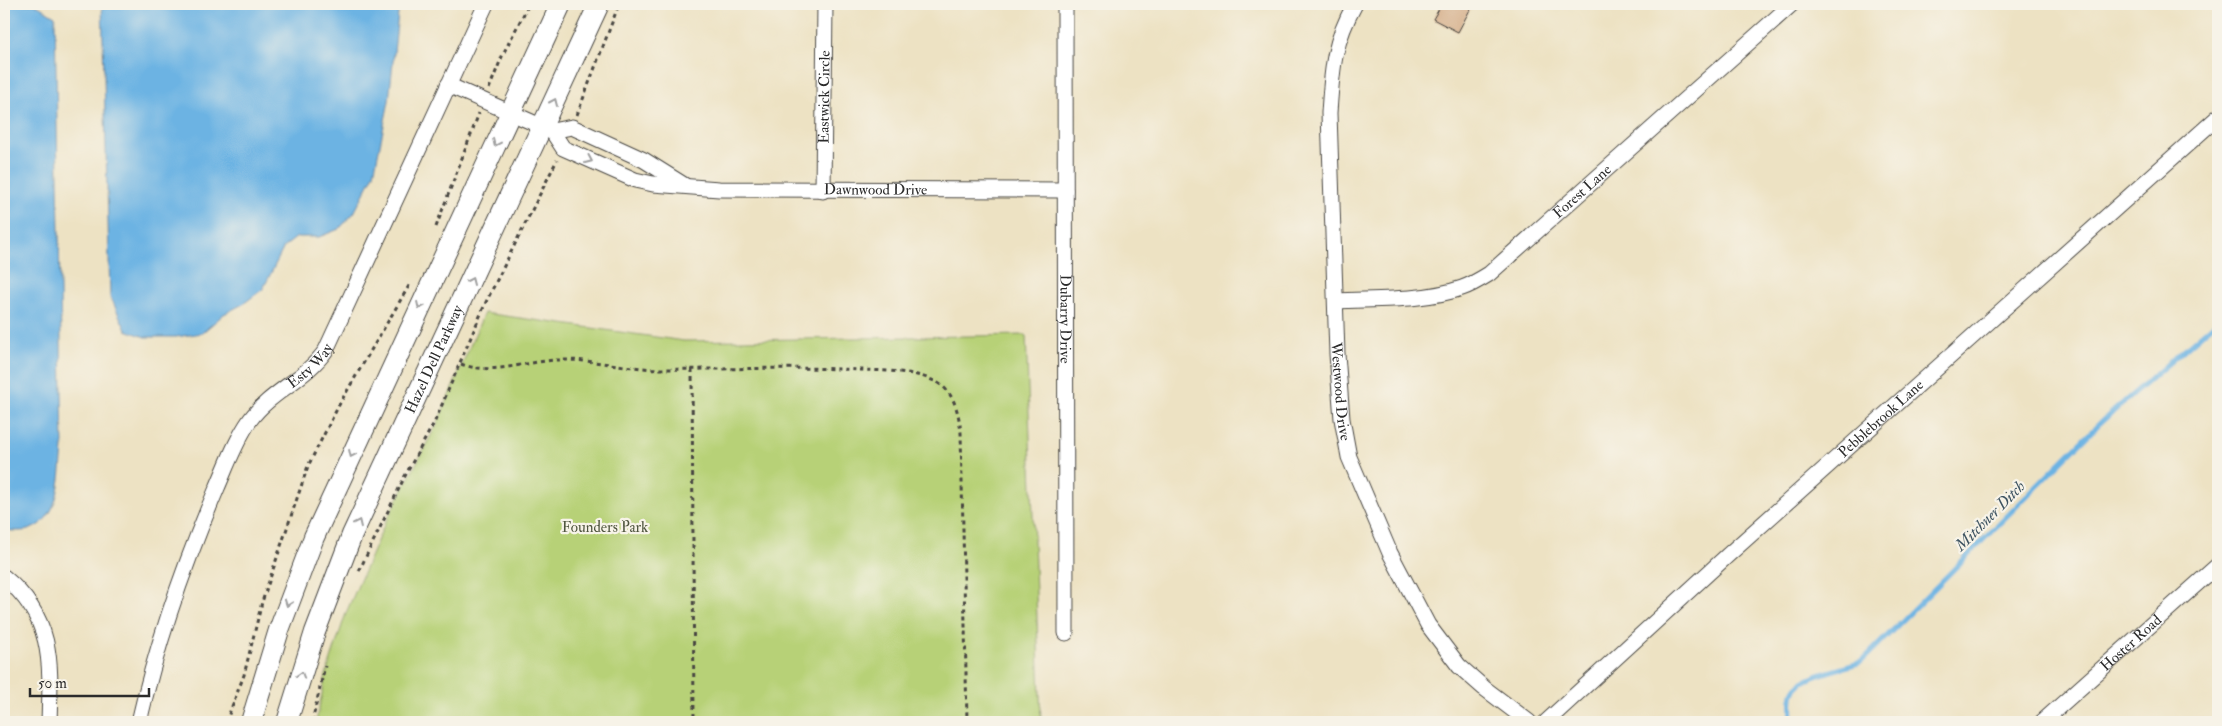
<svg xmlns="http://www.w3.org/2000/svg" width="2222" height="726" viewBox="0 0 2222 726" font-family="'IM FELL Double Pica',serif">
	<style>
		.green { fill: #b7d177; stroke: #717e51 }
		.water { fill: #6cb3e3; stroke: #4c6f87 }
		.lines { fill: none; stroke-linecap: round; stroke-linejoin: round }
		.stream { stroke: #6cb3e3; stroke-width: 5 }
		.building { fill: #d5af8a }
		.street-casing { stroke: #484642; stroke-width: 17 }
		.secondary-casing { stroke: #484642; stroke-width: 22 }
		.path { stroke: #484642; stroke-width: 3; stroke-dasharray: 4 4; stroke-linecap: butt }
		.street { stroke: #fff; stroke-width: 15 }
		.secondary { stroke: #fff; stroke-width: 20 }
		.oneway { stroke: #a0a0a0 }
		.labels { text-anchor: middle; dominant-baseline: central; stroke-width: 4.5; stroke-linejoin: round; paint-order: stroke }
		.street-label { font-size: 15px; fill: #2b2b2b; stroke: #f7f3e8 }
		.park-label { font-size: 15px; fill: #4e543e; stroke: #f7f3e8 }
		.water-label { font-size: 16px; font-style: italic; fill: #3e5462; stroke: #f7f3e8 }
	</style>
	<rect width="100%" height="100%" fill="#f7f3e8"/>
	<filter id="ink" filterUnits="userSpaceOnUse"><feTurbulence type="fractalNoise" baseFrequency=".02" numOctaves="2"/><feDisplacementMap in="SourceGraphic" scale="10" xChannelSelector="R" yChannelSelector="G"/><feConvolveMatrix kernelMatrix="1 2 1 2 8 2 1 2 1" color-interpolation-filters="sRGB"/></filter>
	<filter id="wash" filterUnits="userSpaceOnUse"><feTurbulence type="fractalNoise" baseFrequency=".0096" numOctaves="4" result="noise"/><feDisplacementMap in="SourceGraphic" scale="20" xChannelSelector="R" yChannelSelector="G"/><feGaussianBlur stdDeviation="1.12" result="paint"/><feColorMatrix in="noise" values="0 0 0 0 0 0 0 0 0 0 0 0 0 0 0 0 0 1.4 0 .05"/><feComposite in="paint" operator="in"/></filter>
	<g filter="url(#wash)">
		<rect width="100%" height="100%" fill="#ede2c3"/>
		<path class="green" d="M484 313 684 341 1026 335 1041 722H316L326 675 346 613 385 523 437 424Z"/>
		<g class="water">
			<path d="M4 4H35L55 16 63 448C60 476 61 517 31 529 24 532 11 531 4 530Z"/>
			<path d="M102 4H399L389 101 374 174 354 213 339 229 319 237H297L284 247 263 289 243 304 224 314 202 333 176 337H145L126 330 110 296Z"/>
		</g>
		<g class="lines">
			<path class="stream" d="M1790 722C1794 713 1789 701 1794 691 1802 675 1844 669 1861 662L2100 423 2218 320"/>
		</g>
		<g id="blocks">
			<path class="building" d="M1442 4H1473L1458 32 1433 19Z"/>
		</g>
	</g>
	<g filter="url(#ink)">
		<use href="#blocks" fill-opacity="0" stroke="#484642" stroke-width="1"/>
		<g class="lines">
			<g class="street-casing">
				<g id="street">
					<path id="s1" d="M1065 4 1066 633"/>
					<path id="s2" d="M1355 4C1333 43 1332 70 1329 113L1337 354 1342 419 1349 457 1390 553 1428 625 1459 666 1484 688 1529 722"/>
					<path id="s3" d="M448 85 552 131 563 148 635 180 653 184 719 189 1065 190"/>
					<path d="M552 131 572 127 644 160 684 185"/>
					<path id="s4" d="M823 191 825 4"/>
					<path id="s5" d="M1337 301C1376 299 1425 301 1462 288 1471 285 1481 279 1489 274L1792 4"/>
					<path d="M4 577C54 618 51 663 49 722"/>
					<path id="s6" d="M139 722C157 643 185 563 217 488 227 465 236 440 250 420 270 392 306 379 326 350L486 4"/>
					<path id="s7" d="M1546 722 1728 555 2218 117"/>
					<path id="s8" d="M2042 722 2218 565"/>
				</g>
			</g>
			<g class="secondary-casing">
				<g id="secondary">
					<path d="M251 722 279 630 314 537 561 4"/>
					<path id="s9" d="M287 722 315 632 352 535 599 4"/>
				</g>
			</g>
			<g class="path">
				<path d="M489 89 503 54 529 4"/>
				<path d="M577 115 619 4"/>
				<path d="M436 227 479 113"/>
				<path d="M461 364C493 376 525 361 558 360 593 359 628 369 663 369 729 370 795 366 860 370 886 371 914 370 938 383 955 393 959 415 961 433L967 722"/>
				<path d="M692 369 694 722"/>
				<path d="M359 571 405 476 435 421 486 302 557 160"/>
				<path d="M226 722 244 675 262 602 308 466 340 403 410 284"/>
				<path d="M312 722 325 666"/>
			</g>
			<use href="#street" class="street"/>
			<use href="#secondary" class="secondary"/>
		</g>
		<defs><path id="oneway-chevron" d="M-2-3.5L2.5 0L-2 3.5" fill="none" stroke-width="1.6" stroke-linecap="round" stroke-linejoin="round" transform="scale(1.25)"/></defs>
		<g class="oneway">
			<use href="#oneway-chevron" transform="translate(554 102) rotate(-66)"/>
			<use href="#oneway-chevron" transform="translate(496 143) rotate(115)"/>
			<use href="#oneway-chevron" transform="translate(589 160) rotate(24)"/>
			<use href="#oneway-chevron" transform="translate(471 281) rotate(-66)"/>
			<use href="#oneway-chevron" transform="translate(420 306) rotate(115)"/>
			<use href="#oneway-chevron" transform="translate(352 454) rotate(115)"/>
			<use href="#oneway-chevron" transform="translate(358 523) rotate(-65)"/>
			<use href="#oneway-chevron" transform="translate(288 603) rotate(110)"/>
			<use href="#oneway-chevron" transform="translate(301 675) rotate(-73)"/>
		</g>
	</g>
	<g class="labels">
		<g class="street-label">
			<text stroke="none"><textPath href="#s4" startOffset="94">Eastwick Circle</textPath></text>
			<text stroke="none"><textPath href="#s3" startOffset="454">Dawnwood Drive</textPath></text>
			<text stroke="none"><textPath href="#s5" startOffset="281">Forest Lane</textPath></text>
			<text stroke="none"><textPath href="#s1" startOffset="315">Dubarry Drive</textPath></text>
			<text stroke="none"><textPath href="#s9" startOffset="392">Hazel Dell Parkway</textPath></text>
			<text stroke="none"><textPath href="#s6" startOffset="404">Esty Way</textPath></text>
			<text stroke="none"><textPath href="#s2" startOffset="392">Westwood Drive</textPath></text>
			<text stroke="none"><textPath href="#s7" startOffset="452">Pebblebrook Lane</textPath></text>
			<text stroke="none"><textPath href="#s8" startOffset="119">Hoster Road</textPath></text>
		</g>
		<g class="park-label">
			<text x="605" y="527">Founders Park</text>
		</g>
		<g class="water-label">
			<text transform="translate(1990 516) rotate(-45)">Mitchner Ditch</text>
		</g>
	</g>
	<rect width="2222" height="726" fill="none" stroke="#f7f3e8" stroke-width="20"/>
	<path d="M30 688v8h119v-8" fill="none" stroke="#2b2b2b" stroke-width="2.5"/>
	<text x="38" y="688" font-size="15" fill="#2b2b2b" stroke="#f7f3e8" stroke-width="4" paint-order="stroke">50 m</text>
</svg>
